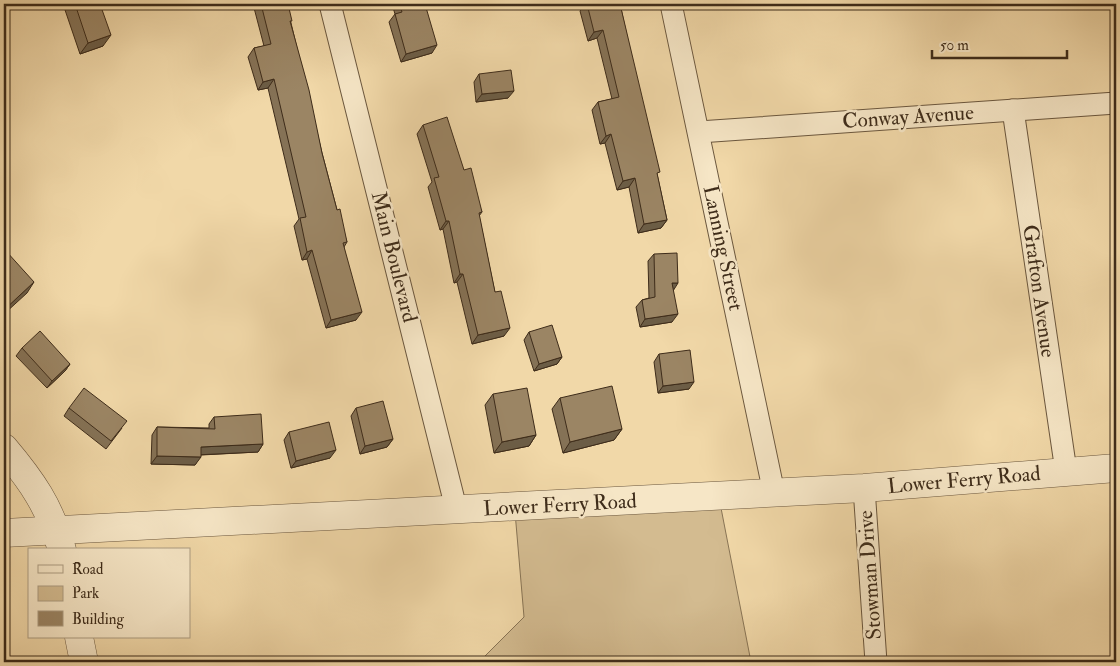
<svg xmlns="http://www.w3.org/2000/svg" width="1120" height="666" viewBox="0 0 1120 666" font-family="'IM FELL Double Pica',serif">
	<style>
		.green { fill: #d3bb90; stroke: #887455 }
		.lines { fill: none; stroke-linecap: round; stroke-linejoin: round }
		.minor-casing { stroke: #6b573e; stroke-width: 23 }
		.tertiary-casing { stroke: #6b573e; stroke-width: 29 }
		.minor { stroke: #f6e6c6; stroke-width: 21 }
		.tertiary { stroke: #f6e6c6; stroke-width: 28 }
		.wall { fill: #857256; stroke: #3e2c1a }
		.shaded-wall { fill: #6c5d46; stroke: #3e2c1a }
		.building { fill: #9b8564; stroke: #3e2c1a }
		.labels { text-anchor: middle; dominant-baseline: central; stroke-width: 5; stroke-linejoin: round; paint-order: stroke }
		.street-label { font-size: 21px; fill: #3e2c1a; stroke: #f6e6c6 }
	</style>
	<rect width="100%" height="100%" fill="#f1d8a8"/>
	<filter id="stains"><feTurbulence type="fractalNoise" baseFrequency=".004" numOctaves="4"/><feColorMatrix values="0 0 0 0 .2 0 0 0 0 .09 0 0 0 0 .02 0 0 0 .5 -.17"/></filter>
	<radialGradient id="worn" r=".72"><stop offset=".6" stop-color="#630" stop-opacity="0"/><stop offset="1" stop-color="#630" stop-opacity=".3"/></radialGradient>
	<path class="green" d="M721 508 751 662H484L485 656 524 617 515 512Z"/>
	<g class="lines">
		<g class="minor-casing">
			<g id="minor">
				<path d="M330 4 453 496 455 511"/>
				<path d="M671 4 774 493"/>
				<path d="M1013 110 1066 471"/>
				<path d="M699 132 1116 103"/>
				<path d="M864 488 876 662"/>
			</g>
		</g>
		<g class="tertiary-casing">
			<g id="tertiary">
				<path d="M4 448C32 481 50 507 62 550"/>
				<path d="M4 533 864 488 1116 468"/>
				<path d="M79 637 84 662"/>
			</g>
		</g>
		<use href="#minor" class="minor"/>
		<use href="#tertiary" class="tertiary"/>
	</g>
	<g class="wall">
		<path d="M63 4H100L103 46 80 54Z"/>
		<path d="M253 4H288L291 23 322 153 337 210 347 242 344 247 356 320 326 328 307 259 302 260 294 226 299 219 268 88 258 90 248 57 254 48 264 46Z"/>
		<path d="M392 4H425L432 53 401 62 389 22 395 14Z"/>
		<path d="M585 4H620L667 220 661 228 638 233 629 187 617 190 605 143 600 144 592 110 598 102 612 99 597 38 588 41 580 11Z"/>
		<path d="M479 74 508 98 476 102 474 82Z"/>
		<path d="M423 125 464 170 482 212 479 216 504 336 472 344 457 282 454 283 443 229 440 230 428 187 432 182 417 134Z"/>
		<path d="M654 254 673 290 672 322 640 327 636 307 642 300 649 298 648 261Z"/>
		<path d="M529 332 562 357 557 364 534 371 524 340Z"/>
		<path d="M22 348 70 364 65 371 47 388 16 356Z"/>
		<path d="M659 354 689 389 658 393 654 362Z"/>
		<path d="M493 394 536 435 529 446 494 453 485 405Z"/>
		<path d="M560 398 622 429 614 440 563 453 552 409Z"/>
		<path d="M69 408 122 428 106 449 64 416Z"/>
		<path d="M356 408 393 439 387 447 360 454 351 416Z"/>
		<path d="M214 417 263 444 258 452 201 455 195 465 151 464 152 435 157 427 209 428V424Z"/>
		<path d="M289 432 330 458 291 468 284 440Z"/>
	</g>
	<g class="shaded-wall">
		<path d="M603 30 597 38 588 41 594 32Z"/>
		<path d="M111 35 103 46 80 54 88 43Z"/>
		<path d="M437 45 432 53 401 62 406 54Z"/>
		<path d="M274 79 268 88 258 90 263 82Z"/>
		<path d="M514 91 508 98 476 102 482 94Z"/>
		<path d="M611 134 605 143 600 144 606 136Z"/>
		<path d="M635 178 629 187 617 190 623 181Z"/>
		<path d="M667 220 661 228 638 233 644 224Z"/>
		<path d="M446 221H449L443 229 440 230Z"/>
		<path d="M312 250 307 259 302 260 307 252Z"/>
		<path d="M460 274H463L457 282 454 283Z"/>
		<path d="M34 282 27 293 4 314V310Z"/>
		<path d="M672 283H678L673 291Z"/>
		<path d="M362 312 356 320 326 328 331 320Z"/>
		<path d="M678 314 672 322 640 327 645 319Z"/>
		<path d="M510 328 504 336 472 344 478 335Z"/>
		<path d="M562 357 557 364 534 371 539 364Z"/>
		<path d="M70 364 65 371 47 388 52 381Z"/>
		<path d="M694 382 689 389 658 393 663 386Z"/>
		<path d="M622 429 614 440 563 453 570 442Z"/>
		<path d="M536 435 529 446 494 453 502 442Z"/>
		<path d="M393 439 387 447 360 454 365 446Z"/>
		<path d="M263 444 258 452 195 455 201 447Z"/>
		<path d="M336 450 330 458 291 468 296 461Z"/>
		<path d="M157 456 201 457 195 465 151 464Z"/>
	</g>
	<g class="building">
		<path d="M75 4H100L111 35 88 43Z"/>
		<path d="M261 4H288L292 21H290L309 90 322 153 337 210 340 209 347 242 343 243 362 312 331 320 312 250 307 252 300 218 306 217 274 79 263 82 254 48 271 44Z"/>
		<path d="M399 4H425L437 45 406 54 395 14 402 12Z"/>
		<path d="M587 4H620L660 172 657 173 667 220 644 224 635 178 623 181 611 134 606 136 598 102 619 97 603 30 594 32Z"/>
		<path d="M511 70 514 91 482 94 479 74Z"/>
		<path d="M447 117 464 170 471 168 482 212 479 213 495 292 501 291 510 328 478 335 463 274H460L449 221H446L434 178 439 177 423 125Z"/>
		<path d="M6 251 34 282 4 310V253Z"/>
		<path d="M677 253 678 283H672L678 314 645 319 642 300 655 297 654 254Z"/>
		<path d="M552 325 562 357 539 364 529 332Z"/>
		<path d="M40 331 70 364 52 381 22 348Z"/>
		<path d="M690 350 694 382 663 386 659 354Z"/>
		<path d="M612 386 622 429 570 442 560 398Z"/>
		<path d="M84 388 127 421 111 441 69 408Z"/>
		<path d="M527 388 536 435 502 442 493 394Z"/>
		<path d="M383 401 393 439 365 446 356 408Z"/>
		<path d="M261 414 263 444 201 447V457L157 456V427L215 429 214 417Z"/>
		<path d="M329 422 336 450 296 461 289 432Z"/>
	</g>
	<g class="labels">
		<g class="street-label">
			<text transform="translate(908 117) rotate(-4)">Conway Avenue</text>
			<text transform="translate(723 248) rotate(78)">Lanning Street</text>
			<text transform="translate(394 257) rotate(76)">Main Boulevard</text>
			<text transform="translate(1039 291) rotate(82)">Grafton Avenue</text>
			<text transform="translate(964 480) rotate(-5)">Lower Ferry Road</text>
			<text transform="translate(560 505) rotate(-3)">Lower Ferry Road</text>
			<text transform="translate(870 575) rotate(-94)">Stowman Drive</text>
		</g>
	</g>
	<rect width="1120" height="666" fill="none" stroke="#f1d8a8" stroke-width="20"/>
	<rect x="5" y="5" width="1110" height="656" fill="none" stroke="#3e2c1a" stroke-width="2.5"/>
	<rect x="10" y="10" width="1100" height="646" fill="none" stroke="#3e2c1a"/>
	<rect x="28" y="548" width="162" height="90" fill="#f6e6c6" stroke="#ac9c81"/>
	<rect x="38" y="565" width="25" height="8" fill="#f6e6c6" stroke="#ac9c81"/>
	<text x="72" y="574" font-size="15" fill="#3e2c1a">Road</text>
	<rect x="38" y="586" width="25" height="15" fill="#d3bb90" stroke="#ac9c81"/>
	<text x="72" y="598" font-size="15" fill="#3e2c1a">Park</text>
	<rect x="38" y="611" width="25" height="15" fill="#9b8564" stroke="#ac9c81"/>
	<text x="72" y="624" font-size="15" fill="#3e2c1a">Building</text>
	<path d="M932 50v8h135v-8" fill="none" stroke="#3e2c1a" stroke-width="2.5"/>
	<text x="940" y="50" font-size="15" fill="#3e2c1a" stroke="#f6e6c6" stroke-width="4" paint-order="stroke">50 m</text>
	<rect width="100%" height="100%" filter="url(#stains)"/>
	<rect width="100%" height="100%" fill="url(#worn)"/>
</svg>
